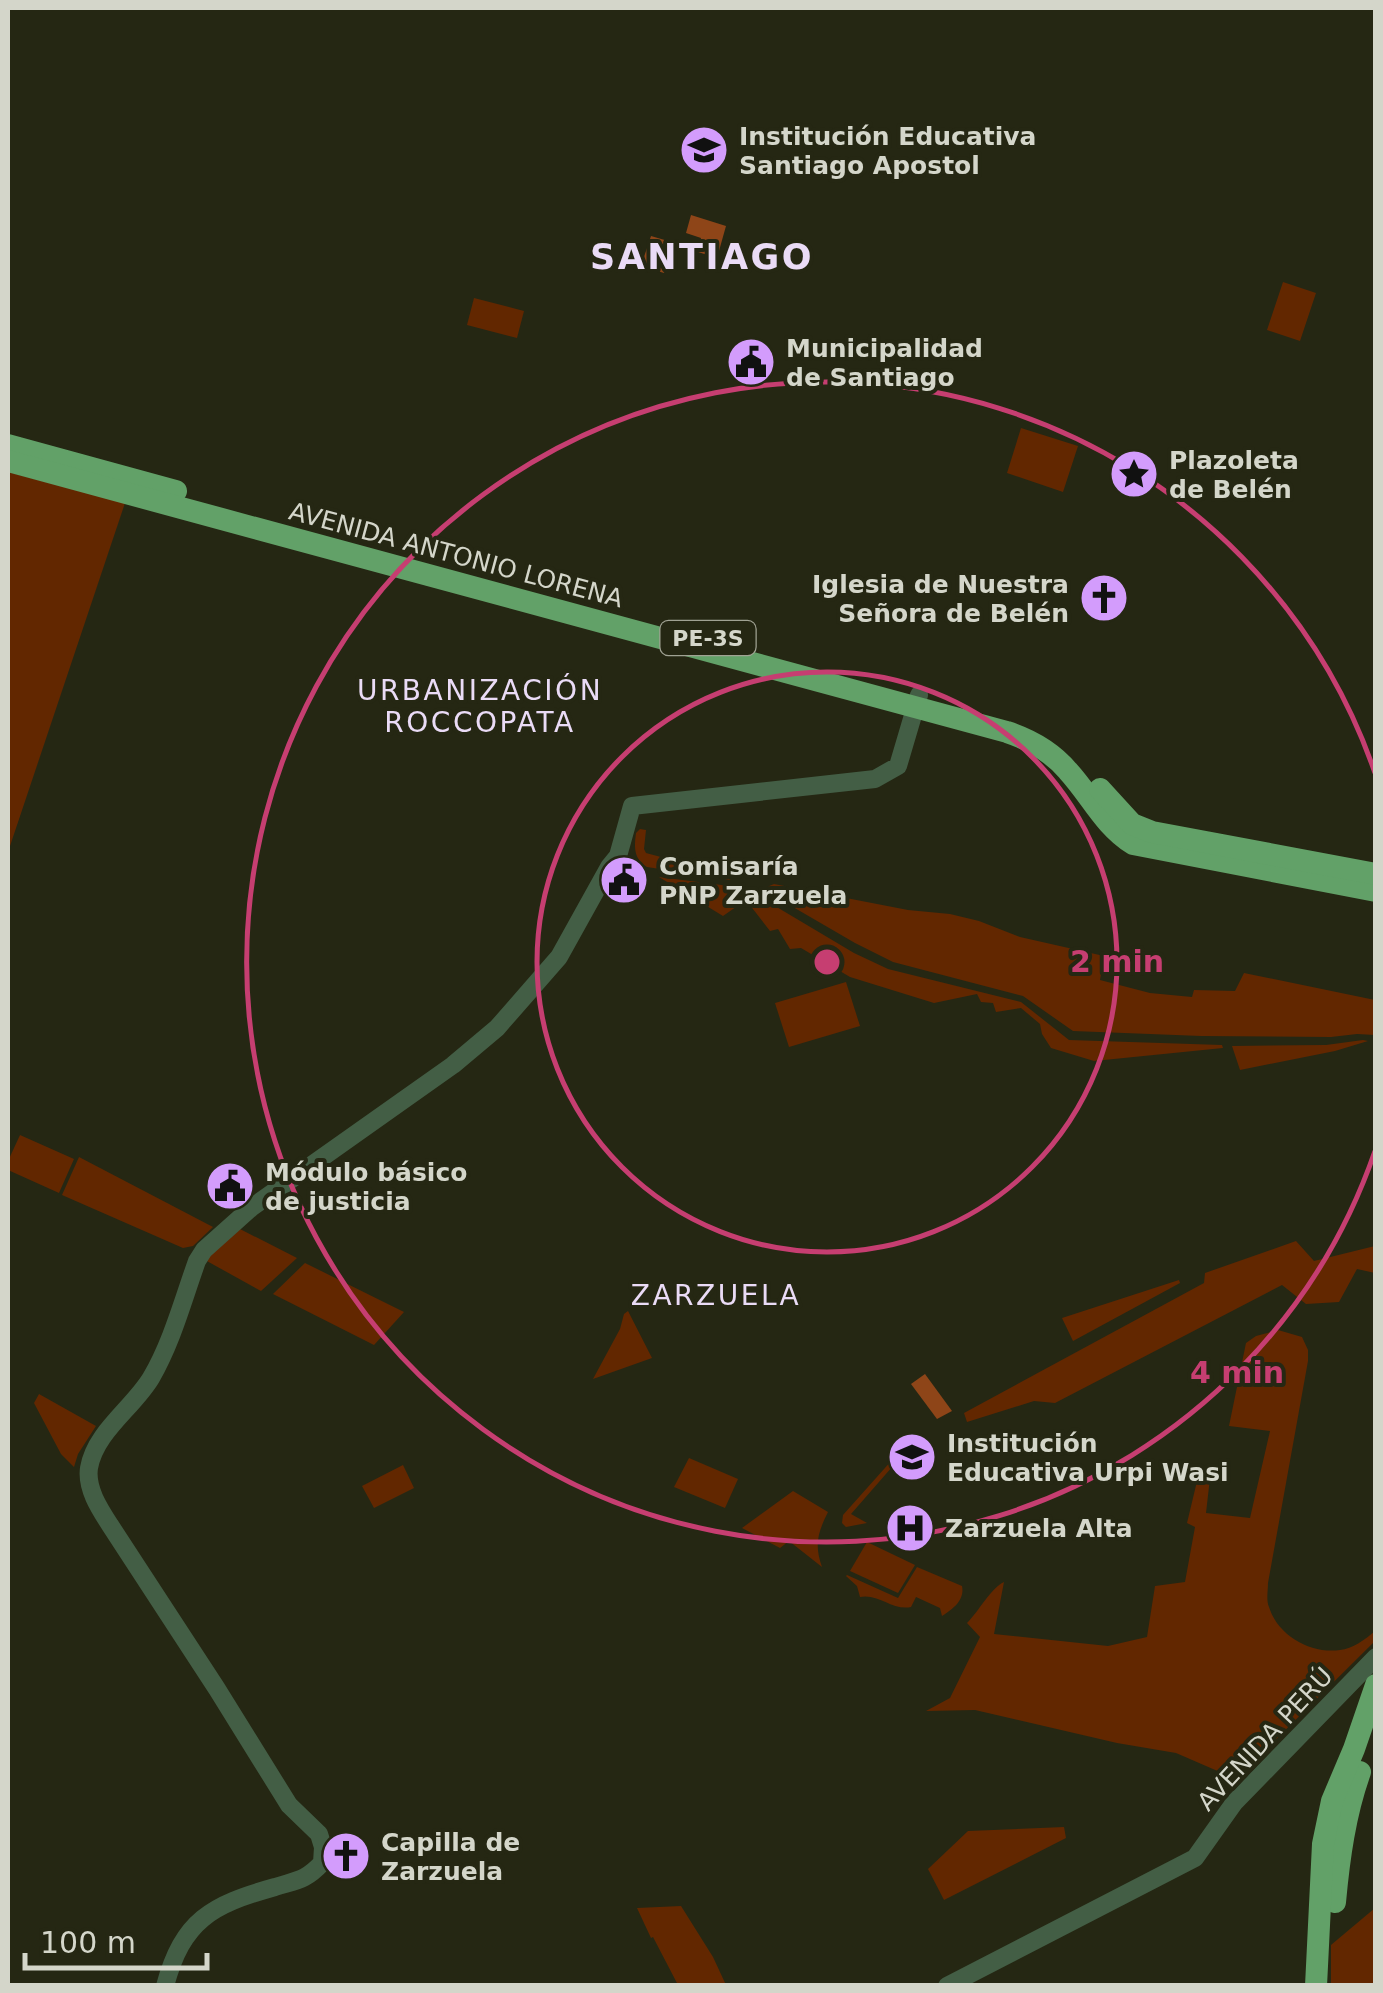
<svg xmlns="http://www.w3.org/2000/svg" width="1383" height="1993" viewBox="0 0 1383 1993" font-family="'DejaVu Sans',sans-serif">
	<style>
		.green { fill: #622700 }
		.forest { fill: #8e4518 }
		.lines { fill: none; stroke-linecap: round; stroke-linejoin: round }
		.tertiary { stroke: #435e45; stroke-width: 18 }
		.trunk { stroke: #62a168; stroke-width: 22 }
		.ring { fill: none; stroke: #c63e71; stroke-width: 5 }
		.labels { text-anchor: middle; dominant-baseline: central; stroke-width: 8; stroke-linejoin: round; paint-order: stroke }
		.shield { fill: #252713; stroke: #a0a293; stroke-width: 2.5 }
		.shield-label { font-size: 22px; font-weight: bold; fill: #d4d6ca }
		.poi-label { font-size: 25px; font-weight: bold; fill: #d4d6ca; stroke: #252713; text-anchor: start }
		.street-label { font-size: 25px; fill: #d4d6ca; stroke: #252713 }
		.neighbourhood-label { font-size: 28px; letter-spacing: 2.5px; fill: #eadbf6; stroke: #252713 }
		.district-label { font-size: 35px; font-weight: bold; letter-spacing: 2.5px; fill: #eadbf6; stroke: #252713 }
		.centre { fill: #c63e71; stroke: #252713; stroke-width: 5 }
		.ring-label { font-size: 30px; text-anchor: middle; font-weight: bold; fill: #c63e71; stroke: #252713; stroke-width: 8; stroke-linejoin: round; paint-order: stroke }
	</style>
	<rect width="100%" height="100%" fill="#252713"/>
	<g class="green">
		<path d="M1283 282 1316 293 1300 341 1267 330Z"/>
		<path d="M474 298 524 311 517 338 467 325Z"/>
		<path d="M1021 428 1078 446 1063 492 1007 473Z"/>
		<path d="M8 472 125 503 8 852Z"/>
		<path d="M640 829 646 830 644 849 646 853 713 871 731 880 647 867C634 859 634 848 636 833Z"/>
		<path d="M659 877 745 888 854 953 888 969 1021 1002 1069 1040 1222 1045 1223 1048 1094 1061 1051 1048 1042 1034 1040 1024 1021 1008 996 1012 993 1003 981 1002 977 994 934 1003 850 977 801 948 790 949 778 929 770 931 746 900 723 916Z"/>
		<path d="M774 884 908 910 950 914 979 921 1020 937 1104 956 1100 980 1150 993 1192 997 1194 990 1235 991 1244 973 1375 1000V1035L1357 1034 1331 1037 1201 1036 1073 1031 1023 996 893 962 855 943 762 889Z"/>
		<path d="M846 982 860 1026 789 1047 775 1003Z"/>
		<path d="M1363 1040 1368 1041 1335 1051 1240 1070 1232 1046 1326 1045Z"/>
		<path d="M20 1135 74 1159 59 1193 8 1170V1161Z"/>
		<path d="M79 1157 213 1227 193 1246 183 1248 62 1195Z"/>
		<path d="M240 1229 297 1258 261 1291 205 1260Z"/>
		<path d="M1296 1241 1314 1261 1375 1246V1273L1357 1269 1339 1302 1306 1304 1282 1285 1055 1403 1034 1401 967 1422 964 1413 1204 1283 1205 1273Z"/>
		<path d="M305 1263 404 1312 374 1345 273 1294Z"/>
		<path d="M1179 1280 1180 1283 1073 1341 1062 1318Z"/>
		<path d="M628 1311 652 1358 593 1379 620 1329 624 1314Z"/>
		<path d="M1278 1330 1302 1337 1308 1350V1361L1268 1583C1268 1591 1266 1600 1269 1607 1278 1636 1311 1654 1340 1650 1352 1649 1366 1639 1375 1631V1641L1236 1779 1176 1753 1117 1743 975 1710 926 1711 950 1698 980 1637 967 1623C979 1611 991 1588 1004 1582L994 1634 1108 1646 1147 1637 1155 1586 1185 1582 1195 1527 1187 1523 1198 1477 1210 1478 1206 1513 1250 1518 1270 1431 1229 1426 1246 1343 1256 1336Z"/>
		<path d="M39 1394 96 1426 78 1454 74 1467 61 1454 34 1403Z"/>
		<path d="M909 1441 906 1451 851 1514 867 1523 846 1527 842 1523 843 1515Z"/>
		<path d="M689 1458 738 1479 725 1508 674 1487Z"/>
		<path d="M403 1465 414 1488 374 1508 362 1486Z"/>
		<path d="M793 1491 828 1512C818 1532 814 1545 822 1567L789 1541 780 1548 742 1528Z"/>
		<path d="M867 1542 915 1565 898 1593 850 1571Z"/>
		<path d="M917 1567 962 1586C965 1600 953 1609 942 1616L940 1608 916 1597 911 1607C893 1611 878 1593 860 1597L857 1586 846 1576 847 1575 898 1598Z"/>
		<path d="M1064 1827 1066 1838 944 1900 928 1869 968 1831Z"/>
		<path d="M681 1906 713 1957 726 1985H678L653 1937 651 1938 637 1908Z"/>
		<path d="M1375 1908V1985H1331V1945Z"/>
	</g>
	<g class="forest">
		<path d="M691 215 726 226 717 258 698 252 701 238 686 233Z"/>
		<path d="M651 236 668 241 663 257 669 259 664 273 641 266Z"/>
		<path d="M925 1374 952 1411 937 1419 911 1384Z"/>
	</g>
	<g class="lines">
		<g class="tertiary">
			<path d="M165 1986C183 1920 211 1905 275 1887 297 1880 305 1881 322 1863L323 1847 319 1834 289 1805 217 1689 110 1525C99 1508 86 1488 89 1468 95 1432 133 1408 151 1378 172 1342 183 1300 197 1261L204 1250 251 1208 453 1065 497 1028 559 957 609 867 618 856 632 806 875 779 898 766 919 695"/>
			<path d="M947 1986 1195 1858 1234 1803 1376 1657"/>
		</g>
		<g class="trunk">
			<path d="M8 445 176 491"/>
			<path d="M8 461 1007 732C1031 740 1052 752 1068 771 1091 796 1104 826 1133 844L1376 891"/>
			<path d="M1100 789 1132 824 1152 832 1376 874"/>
			<path d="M1335 1902C1339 1858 1345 1814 1360 1772"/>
			<path d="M1316 1986 1323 1844 1332 1801 1354 1749 1376 1685"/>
		</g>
	</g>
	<g class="ring">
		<circle cx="827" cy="962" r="290"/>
		<path d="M1375 1151A580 580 0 1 1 1375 773"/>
	</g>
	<defs>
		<g id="school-disc" transform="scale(2.5)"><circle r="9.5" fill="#d39cfc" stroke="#252713"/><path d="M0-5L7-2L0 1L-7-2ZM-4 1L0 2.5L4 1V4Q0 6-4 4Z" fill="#111"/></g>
		<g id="civic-disc" transform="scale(2.5)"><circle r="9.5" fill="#d39cfc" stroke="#252713"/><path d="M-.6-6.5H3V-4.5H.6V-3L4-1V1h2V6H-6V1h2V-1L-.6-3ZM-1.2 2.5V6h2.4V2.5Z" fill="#111"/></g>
		<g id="sight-disc" transform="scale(2.5)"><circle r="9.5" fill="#d39cfc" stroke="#252713"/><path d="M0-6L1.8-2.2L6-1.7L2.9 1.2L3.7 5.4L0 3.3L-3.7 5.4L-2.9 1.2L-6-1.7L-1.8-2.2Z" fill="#111"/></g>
		<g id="church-disc" transform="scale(2.5)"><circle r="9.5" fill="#d39cfc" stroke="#252713"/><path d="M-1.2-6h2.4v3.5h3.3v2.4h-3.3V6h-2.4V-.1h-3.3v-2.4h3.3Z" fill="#111"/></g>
		<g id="hospital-disc" transform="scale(2.5)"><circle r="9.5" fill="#d39cfc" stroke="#252713"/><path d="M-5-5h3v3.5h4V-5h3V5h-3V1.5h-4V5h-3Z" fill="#111"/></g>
	</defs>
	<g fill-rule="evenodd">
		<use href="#school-disc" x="704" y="150"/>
		<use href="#civic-disc" x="751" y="362"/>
		<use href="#sight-disc" x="1134" y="474"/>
		<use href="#church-disc" x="1104" y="598"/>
		<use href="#civic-disc" x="624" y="880"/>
		<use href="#civic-disc" x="230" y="1186"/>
		<use href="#school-disc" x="912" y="1457"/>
		<use href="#hospital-disc" x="910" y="1528"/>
		<use href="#church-disc" x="346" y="1856"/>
	</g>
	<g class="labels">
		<rect class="shield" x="660.5" y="621" width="95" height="34" rx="8"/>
		<g class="shield-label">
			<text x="708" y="638">PE-3S</text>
		</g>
		<g class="poi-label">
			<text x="739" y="136">Institución Educativa<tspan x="739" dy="29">Santiago Apostol</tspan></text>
			<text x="786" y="348">Municipalidad<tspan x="786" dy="29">de Santiago</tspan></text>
			<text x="1169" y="460">Plazoleta<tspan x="1169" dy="29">de Belén</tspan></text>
			<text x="1069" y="584" text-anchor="end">Iglesia de Nuestra<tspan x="1069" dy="29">Señora de Belén</tspan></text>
			<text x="659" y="866">Comisaría<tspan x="659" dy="29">PNP Zarzuela</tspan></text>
			<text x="265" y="1172">Módulo básico<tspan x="265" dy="29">de justicia</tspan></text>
			<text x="947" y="1443">Institución<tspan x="947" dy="29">Educativa Urpi Wasi</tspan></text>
			<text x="945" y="1528">Zarzuela Alta</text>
			<text x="381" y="1842">Capilla de<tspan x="381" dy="29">Zarzuela</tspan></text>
		</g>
		<g class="street-label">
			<text transform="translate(456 555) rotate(15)">AVENIDA ANTONIO LORENA</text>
			<text transform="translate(1265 1739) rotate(-47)">AVENIDA PERÚ</text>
		</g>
		<g class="neighbourhood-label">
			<text x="480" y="690">URBANIZACIÓN<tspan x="480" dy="32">ROCCOPATA</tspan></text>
			<text x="716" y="1295">ZARZUELA</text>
		</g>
		<g class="district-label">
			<text x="702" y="257">SANTIAGO</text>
		</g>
	</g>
	<circle cx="827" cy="962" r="15" class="centre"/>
	<g class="ring-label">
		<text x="1117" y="972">2 min</text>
		<text x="1237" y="1383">4 min</text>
	</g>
	<rect width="1383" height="1993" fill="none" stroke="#d4d6ca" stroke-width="20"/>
	<path d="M25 1953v15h182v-15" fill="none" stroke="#d4d6ca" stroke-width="5"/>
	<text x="40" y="1953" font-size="30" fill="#d4d6ca" stroke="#252713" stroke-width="8" paint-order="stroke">100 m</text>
</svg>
